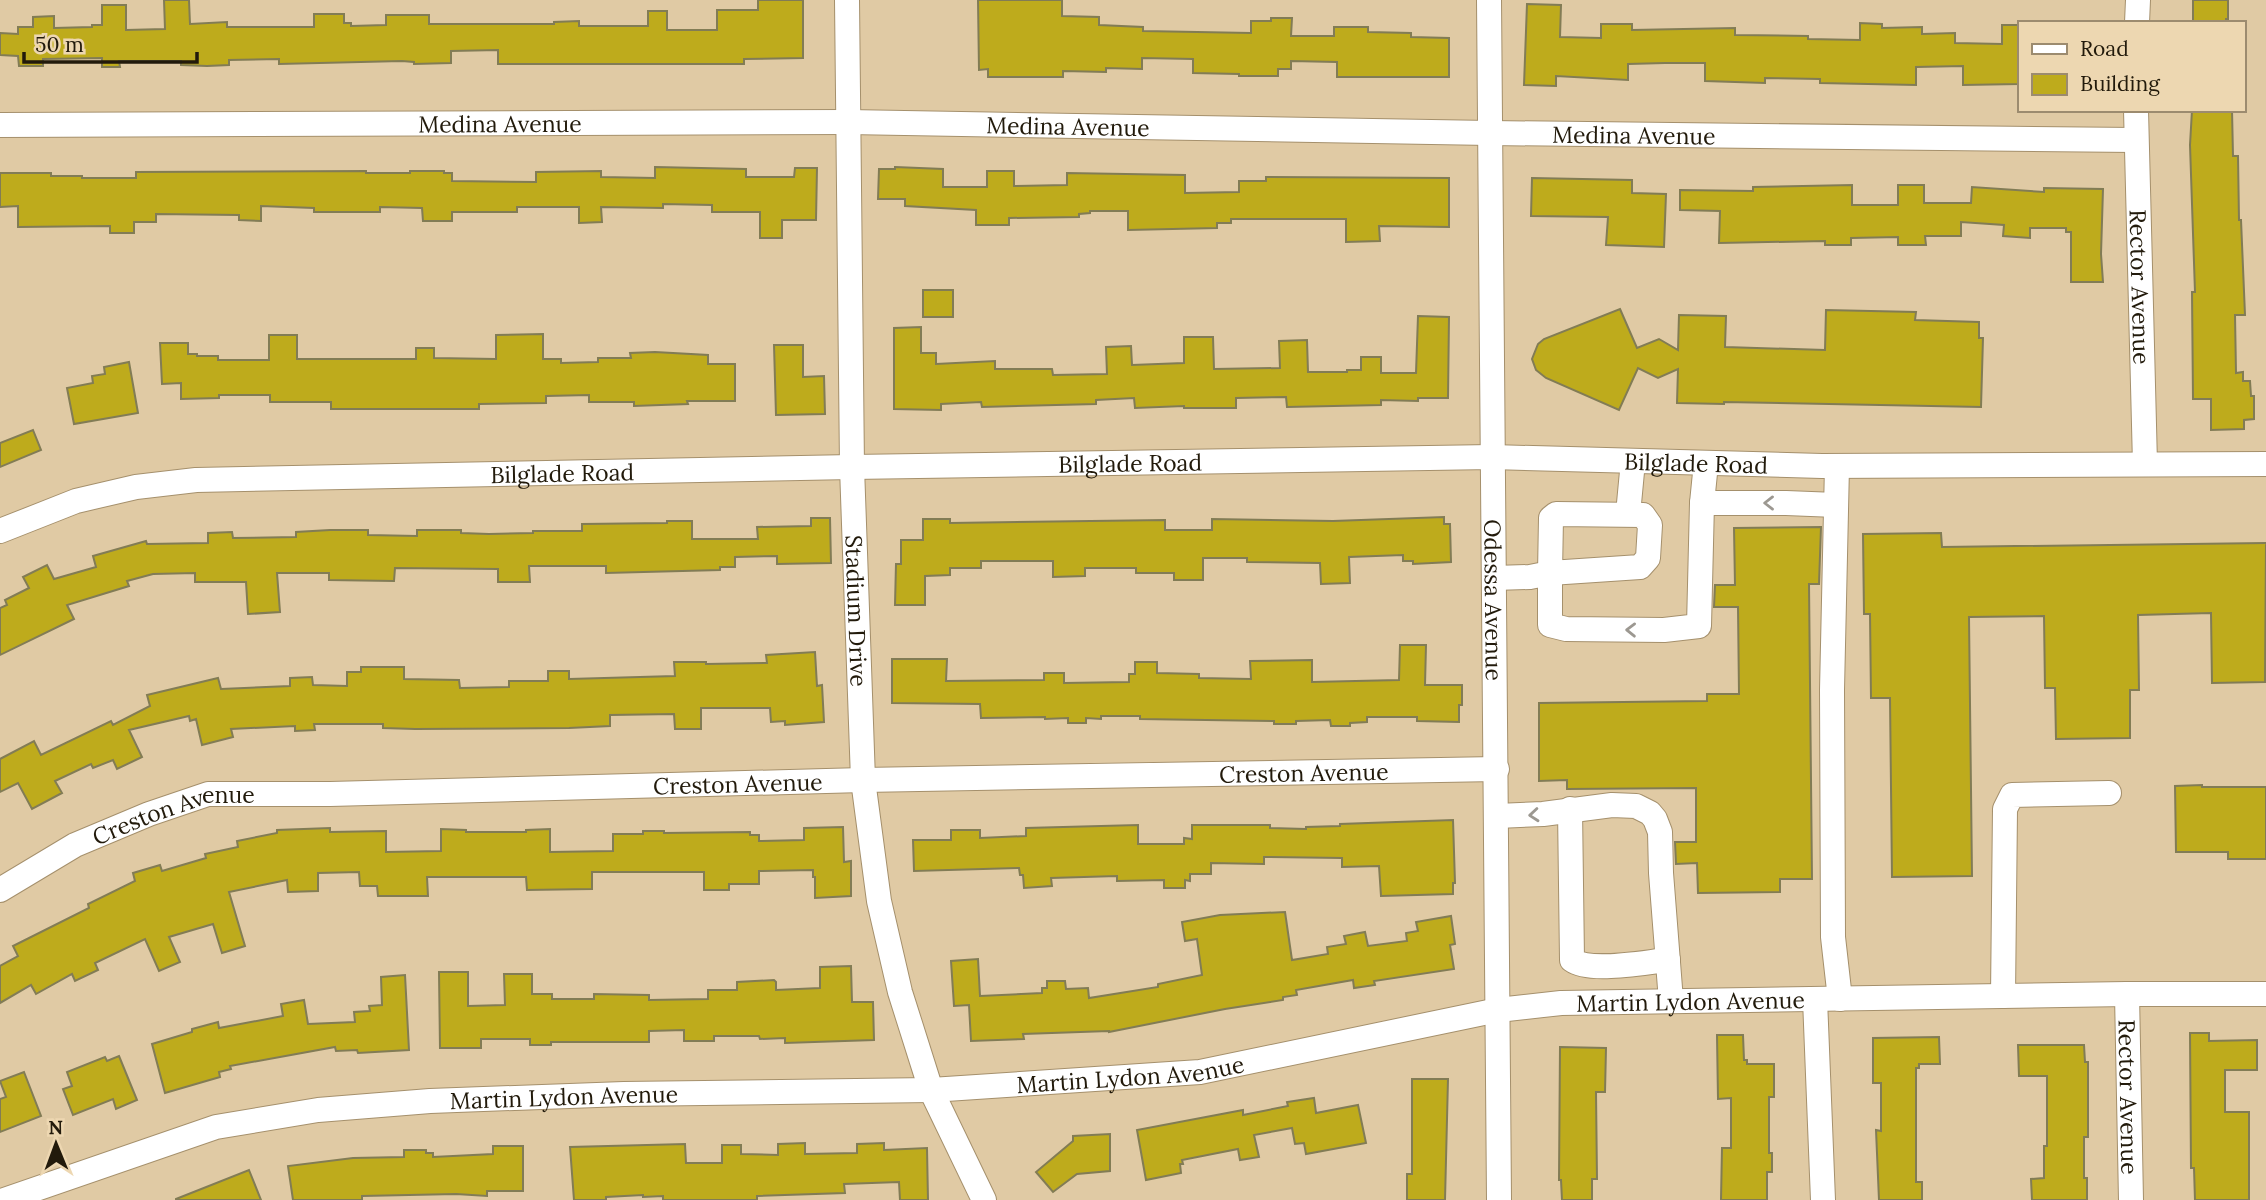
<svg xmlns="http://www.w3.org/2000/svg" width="2266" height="1200" viewBox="0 0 2266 1200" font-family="Lora,serif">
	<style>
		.building { fill: #beab1c; stroke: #827c55; stroke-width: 2 }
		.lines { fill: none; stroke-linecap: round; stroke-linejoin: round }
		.minor-casing { stroke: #a5906c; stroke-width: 26 }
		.minor { stroke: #fff; stroke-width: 24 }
		.oneway { stroke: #9c9891 }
		.labels { text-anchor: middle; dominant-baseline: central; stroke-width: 6; stroke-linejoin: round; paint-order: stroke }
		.street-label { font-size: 23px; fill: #221a0b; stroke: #edd7b1 }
	</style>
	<rect width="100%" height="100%" fill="#e0caa4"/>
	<g class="building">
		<path d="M164 0H189L190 24 227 22V27H314V14H344V23H351V26L386 25V15H429V24H554V22L579 21V26H648V11H667V30H717V10H758V0H803V58L744 59V64H498V50L451 51V63L414 64V62L402 61 279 64V59L229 60V65L207 66 181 65V61H119L120 67H102V58L43 59V66H19L18 56 0 55V33L18 34V27H33V17L54 16V28L92 27V25H102V5H126V30L165 29Z"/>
		<path d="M978 0H1062V16L1099 17V25L1143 27V31L1251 33V21H1271V18H1292L1291 36H1334V27H1368V32L1411 33V37L1449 38V77H1337V62L1291 61V69H1278V76H1239V74L1193 73V59L1142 58V69L1106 68V72L1063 71V77H988V69L979 70Z"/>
		<path d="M2193 0H2228V19H2226V23H2193Z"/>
		<path d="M1527 4 1561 5 1560 37 1601 38V24H1632V30L1735 28V35L1808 36V39L1860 40V23L1882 24V28L1922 27V34L1955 33V43L2002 44V25H2019V84L1963 85V66L1916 67V85L1820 83V79L1765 78V83L1705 81V63H1665L1628 64V80L1556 76V86L1524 85Z"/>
		<path d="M2192 110H2232L2233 156H2238L2239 220H2241L2245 315H2235L2236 373 2243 372V381H2250L2251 396H2254V419L2244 420V429L2211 430V399H2193L2192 292H2195L2190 145Z"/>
		<path d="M655 167 746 169V177H794L795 168H817L816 220H782V238H760V212H712V205L663 204V208L601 207 602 222 579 223V207H517V212H452V221H423L422 208 380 207V212H314V208L261 206V221L239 220V215L156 214V222H134V233H110V226L18 227V206L0 207V173H51V176H82V178H136V172L366 171V173H410V171H444V173H452V181L536 182V172L601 171V177L655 178Z"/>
		<path d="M895 167 943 169V187H987V171H1014V186L1067 185V173L1185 175V193L1239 192V181H1266V177L1449 178V227L1379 226 1380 241 1346 242V219H1231V223H1217V228L1128 230V211H1090V213L1079 214V217L1009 218V225H976V210L905 206V199H878L879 169H895Z"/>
		<path d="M1532 178 1632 180V193L1666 194 1664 247 1606 245 1608 217 1531 216Z"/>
		<path d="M1852 185V205H1898V185H1924V203H1971L1972 187 2044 192V188L2103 189 2101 254 2103 282H2071V232H2066V228H2030V238L2003 236 2004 225 1961 222V236H1925L1926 245H1898V237L1851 238V245H1825V241L1719 243 1720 211 1680 210V190L1753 191V187Z"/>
		<rect x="923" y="290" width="30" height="27"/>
		<path d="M1620 309 1637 348 1659 339 1678 350 1679 315 1726 316 1725 347 1825 350 1826 310 1916 312 1915 320 1979 322V338H1983L1981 407 1724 402V404L1677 403 1678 369 1658 378 1638 368 1619 410 1546 378 1536 370 1532 359 1538 344 1544 339Z"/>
		<path d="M1418 316 1449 317 1448 398H1418V401L1381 400V405L1287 407 1286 397 1236 398V408H1184V406L1135 408 1134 398 1096 400V404L982 407 981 402 941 404V410L894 409V328L921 327V353H936V364L995 361V369H1052L1053 375 1107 374 1106 347 1131 346 1132 365 1184 363V337H1213L1214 369 1280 368 1279 341 1307 340 1308 372H1347V370H1361V357H1381V373H1416Z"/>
		<path d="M543 334V359H561V363L598 362V358H631L630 353 655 352 708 355V364H735V401H687L688 404 634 406V402H589V395L546 396V403L479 404V409H331V402H270V395H219V398L181 399V383L162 384 160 343H188V354H197V356H218V360H269V335H297V359H416V348H434V358L496 359V335Z"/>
		<path d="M774 345H803V377L824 376 825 414 776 415Z"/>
		<path d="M129 362 138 413 74 424 67 388 93 383 92 376 105 374 104 367Z"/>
		<path d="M33 430 41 450 0 467V443Z"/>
		<path d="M1444 517V524H1450L1451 562 1413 564V561H1403V555L1349 557 1350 583 1321 584 1320 563 1247 562V558H1203V580H1174V573H1136V568H1085V576L1053 577V561H981V568H950V575L925 576V605H895L896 564H901V540H923V519H950V523L1165 520V530H1212V519L1333 521Z"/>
		<path d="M811 518H830L831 563 777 564V556L735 557V567H720V570L606 573V566H529L530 582H498V569L395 568 394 581 329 580V573H277L280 612 248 614 246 582H195V573L153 574 127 581 129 586 67 605 74 619 0 655V608L7 605 5 600 29 588 23 577 47 565 54 579 96 567 93 556 146 541 147 544 208 543V533L232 532 233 538 296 537V532L330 530H368V535L417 536V530H461V533L489 534 533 533V531H582V524L667 523V521H692V539H758L757 527 811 526Z"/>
		<path d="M1821 527 1819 584H1809L1812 879H1780V892L1698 893 1697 863 1676 864 1675 842H1696V788L1567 789V780L1539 781V703L1707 701V694H1739L1738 607H1714L1715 585H1735L1734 528Z"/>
		<path d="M1941 533 1942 547 2266 543 2265 682 2212 683 2211 613 2138 615 2139 690H2130V738L2056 739 2055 688H2045L2044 616 1969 617 1972 876 1892 877 1890 698H1871L1870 614H1864L1863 534Z"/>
		<path d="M1400 645H1426L1425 685H1462V705H1459V722L1417 721V717H1367V722L1350 723V726H1331L1330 720 1296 721V724H1274V721L1140 719V716H1101V719L1086 718V723H1068V718L1045 719V717L981 718 980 704 892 703V659H947L946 681 1044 680V673H1064V683L1129 682V674H1135V662H1157V673L1199 674V678L1251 679 1250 661 1312 660V682L1399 680Z"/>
		<path d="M815 652 817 686 822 685 824 722 785 725V721L771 722 770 708H701V729H675L674 714 610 715V726L569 728 415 729 383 728V724H314L315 730 295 731V726L231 729 233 737 202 745 196 719 190 721 189 716 129 730 142 757 117 769 113 760 93 768 91 764 55 781 62 793 32 809 18 783 0 792V759L34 741 41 755 111 721 113 725 150 706 147 695 218 678 221 689 290 686V678L312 677 313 685 347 686V672H361V667H404V679L459 680 460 688 509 687V681H548V671H569V679L675 676 674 662H706V664L767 663 766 655Z"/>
		<path d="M2202 785V787H2266V859H2228V852H2176L2175 786Z"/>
		<path d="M1453 820 1455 883H1453V894L1381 896 1379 866 1342 867V858L1264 857V864L1211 863V874H1190V881L1185 880V888H1164V880L1117 881V876L1051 878 1052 886 1024 888 1023 875H1020L1019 868 914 871 913 840H951V830H980V838L1026 836V828L1138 825V844H1184V838L1192 839V825H1270V828L1306 829V827L1340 826V824Z"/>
		<path d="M843 827 844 862 851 861V896L815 898V877H813V870L759 871V884H729V890H704V872H592V889L527 890 526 877H427L428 896H378L377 886H360L359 872 318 873V891L288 892 287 880 229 892 245 946 222 953 213 924 169 937 180 962 159 971 145 939 95 963 98 970 75 981 72 974 36 994 31 985 0 1003V966L18 956 13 946 89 908 88 904 135 881 133 873 160 865 162 871 206 858 205 854 238 847 237 841 277 833V830L330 828V832L386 831V852L441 851V829L466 830V832H526V830L550 829V852L613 851V834H643V831H664V833L750 832V835H759V841L804 840V828Z"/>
		<path d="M1285 912 1292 960 1328 954 1327 947 1346 944 1344 936 1365 932 1368 946 1407 941 1406 933 1418 931 1416 922 1451 916 1455 944 1450 945 1454 969 1374 981 1375 985 1354 988 1353 980 1296 990 1297 995 1283 997V1000L1225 1009 1109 1032V1031L1023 1034 1024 1039 971 1041 969 1005 954 1006 951 961 978 959 980 996 1042 993V988H1047V981H1065L1066 989 1088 988 1089 998 1158 987V984L1202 975 1197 939 1185 941 1182 922 1220 915Z"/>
		<path d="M851 966 852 1002H873L874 1040 785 1043V1038L760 1039 759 1036H714V1041H684V1030L649 1031V1042H551V1045H530V1039H481V1048H440L439 972H468V1006L505 1005 504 974H532V994H552V999H594V994L649 995V1000L708 999V990H737V982L774 980 776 982V990L820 988V967Z"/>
		<path d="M405 975 409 1050 358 1053 357 1050 336 1051 335 1047 230 1066 231 1069 219 1072 220 1077 165 1093 152 1044 192 1032V1029L218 1022 219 1028 283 1016 281 1004 304 1000 308 1024 355 1022 354 1012 370 1011 369 1006 382 1005 381 977Z"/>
		<path d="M2190 1033H2209V1041L2257 1040V1070H2225V1112H2249V1200H2195L2194 1168H2191Z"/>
		<path d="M1717 1035H1743L1744 1060H1747V1064H1774V1097H1769V1153H1772V1172H1767V1200H1721L1722 1148H1731V1098L1718 1099Z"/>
		<path d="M1939 1037 1940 1064H1919V1068H1916V1182H1922V1200H1879L1876 1130 1881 1131V1083H1873V1038Z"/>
		<path d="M2018 1045H2084L2085 1062H2088V1137H2084V1178H2087V1200H2032L2031 1179 2044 1178V1146H2047V1076H2019Z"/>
		<path d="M1560 1047 1606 1048 1605 1092H1596L1597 1179H1592V1200H1562L1561 1180H1559Z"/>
		<path d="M119 1056 137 1100 116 1109 113 1099 73 1115 63 1089 72 1086 67 1072 105 1057 107 1061Z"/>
		<path d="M24 1072 41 1116 0 1132V1099L6 1097 0 1081Z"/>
		<path d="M1412 1079H1448L1445 1200H1407V1174H1412Z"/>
		<path d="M1314 1098 1316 1113 1358 1105 1366 1143 1306 1154 1304 1143 1295 1144 1292 1128 1254 1135 1259 1157 1240 1160 1238 1149 1182 1160 1183 1164H1180L1181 1173 1146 1180 1137 1130 1243 1110V1115L1288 1106 1287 1102Z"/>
		<path d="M1110 1134V1171L1077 1174 1053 1192 1036 1172 1073 1141V1136Z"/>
		<path d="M805 1143V1154L857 1153V1144L884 1143V1150L927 1148 928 1200H900L899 1182 844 1184 845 1193 757 1196V1200H663V1196L643 1197V1195L606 1197V1200H574L570 1147 685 1144 686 1163H722V1145H741V1154L778 1155V1144Z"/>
		<path d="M493 1146H523V1191H487V1196L456 1194 362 1196V1200H293L288 1166 353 1158 404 1157V1150H426V1153H433V1157L493 1154Z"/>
		<path d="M249 1170 261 1200H176V1199Z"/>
	</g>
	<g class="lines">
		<g class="minor-casing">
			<g id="minor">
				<path id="s1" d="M847 0 852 467 863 780 879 901 900 992 931 1090 984 1200"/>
				<path id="s2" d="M1489 0C1491 400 1497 800 1499 1200"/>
				<path d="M2137 23 2138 0"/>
				<path id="s3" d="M2136 110 2145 464"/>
				<path id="s4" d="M0 125 848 122 1490 133 2135 140"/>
				<path d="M1837 466 1832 690 1833 937 1840 999"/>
				<path d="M1702 503H1786L1836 505"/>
				<path d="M1556 514 1643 515 1650 525 1648 558 1640 567 1550 573 1551 518Z"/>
				<path d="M1628 514 1633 461"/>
				<path id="s5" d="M0 531 76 501 136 487 196 480 852 467 1492 457 1822 466 2266 464"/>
				<path d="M1494 578 1530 577 1550 573V625L1566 629 1664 630 1699 626 1702 503 1706 463"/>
				<path d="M1570 809 1572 960C1590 973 1645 962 1668 960"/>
				<path d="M1497 816 1543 814 1612 805 1636 806 1650 813 1655 819 1660 832 1661 873 1671 1001"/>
				<path id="s6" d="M0 890 75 845 149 814 208 794H330L863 780 1497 769"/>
				<path id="s7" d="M2127 994 2131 1200"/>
				<path d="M2003 996 2005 809 2012 795 2109 793"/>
				<path d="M1815 999 1823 1200"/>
				<path id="s8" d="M4 1200 216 1127 318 1110 430 1101 624 1094 931 1090 1200 1072 1498 1010 1561 1003 2127 994H2266"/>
			</g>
		</g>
		<use href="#minor" class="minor"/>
	</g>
	<defs><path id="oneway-chevron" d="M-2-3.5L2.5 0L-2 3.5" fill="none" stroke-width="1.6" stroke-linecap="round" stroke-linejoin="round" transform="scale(1.75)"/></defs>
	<g class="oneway">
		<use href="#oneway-chevron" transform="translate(1769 503) rotate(180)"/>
		<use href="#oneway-chevron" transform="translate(1631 630) rotate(-179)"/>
		<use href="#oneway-chevron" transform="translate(1534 815) rotate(175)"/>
	</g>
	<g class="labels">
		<g class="street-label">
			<text stroke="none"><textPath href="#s4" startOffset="500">Medina Avenue</textPath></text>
			<text stroke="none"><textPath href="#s4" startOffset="1068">Medina Avenue</textPath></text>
			<text stroke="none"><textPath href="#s4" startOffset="1634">Medina Avenue</textPath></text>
			<text stroke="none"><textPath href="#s3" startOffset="177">Rector Avenue</textPath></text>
			<text stroke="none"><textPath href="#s5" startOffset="1704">Bilglade Road</textPath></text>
			<text stroke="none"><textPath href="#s5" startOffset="1138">Bilglade Road</textPath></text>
			<text stroke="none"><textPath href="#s5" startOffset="570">Bilglade Road</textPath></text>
			<text stroke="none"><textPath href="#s2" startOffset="600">Odessa Avenue</textPath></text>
			<text stroke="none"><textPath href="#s1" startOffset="611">Stadium Drive</textPath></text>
			<text stroke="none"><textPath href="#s6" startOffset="1326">Creston Avenue</textPath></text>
			<text stroke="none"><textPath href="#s6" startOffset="760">Creston Avenue</textPath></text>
			<text stroke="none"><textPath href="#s6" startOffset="192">Creston Avenue</textPath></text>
			<text stroke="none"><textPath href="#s8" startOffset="1708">Martin Lydon Avenue</textPath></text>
			<text stroke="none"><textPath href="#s8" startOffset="1141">Martin Lydon Avenue</textPath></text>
			<text stroke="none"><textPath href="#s8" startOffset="574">Martin Lydon Avenue</textPath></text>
			<text stroke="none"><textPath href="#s7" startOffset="103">Rector Avenue</textPath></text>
		</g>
	</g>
	<rect x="2018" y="21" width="228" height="91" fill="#edd7b1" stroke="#9c8b6f" stroke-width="2"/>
	<rect x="2032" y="44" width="35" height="10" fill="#ffffff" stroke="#9c8b6f" stroke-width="2"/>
	<text x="2080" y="56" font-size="21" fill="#221a0b">Road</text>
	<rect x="2032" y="74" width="35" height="21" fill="#beab1c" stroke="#9c8b6f" stroke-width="2"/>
	<text x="2080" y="91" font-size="21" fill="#221a0b">Building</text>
	<g transform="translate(56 1144) rotate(359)" stroke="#edd7b1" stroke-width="5" paint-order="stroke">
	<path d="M0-5L12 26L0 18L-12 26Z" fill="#221a0b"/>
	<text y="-10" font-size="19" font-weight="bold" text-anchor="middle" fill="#221a0b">N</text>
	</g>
	<path d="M24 52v10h173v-10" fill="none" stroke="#221a0b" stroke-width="3.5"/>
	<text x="35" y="52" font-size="21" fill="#221a0b" stroke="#edd7b1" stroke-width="5" paint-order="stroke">50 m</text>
</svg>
